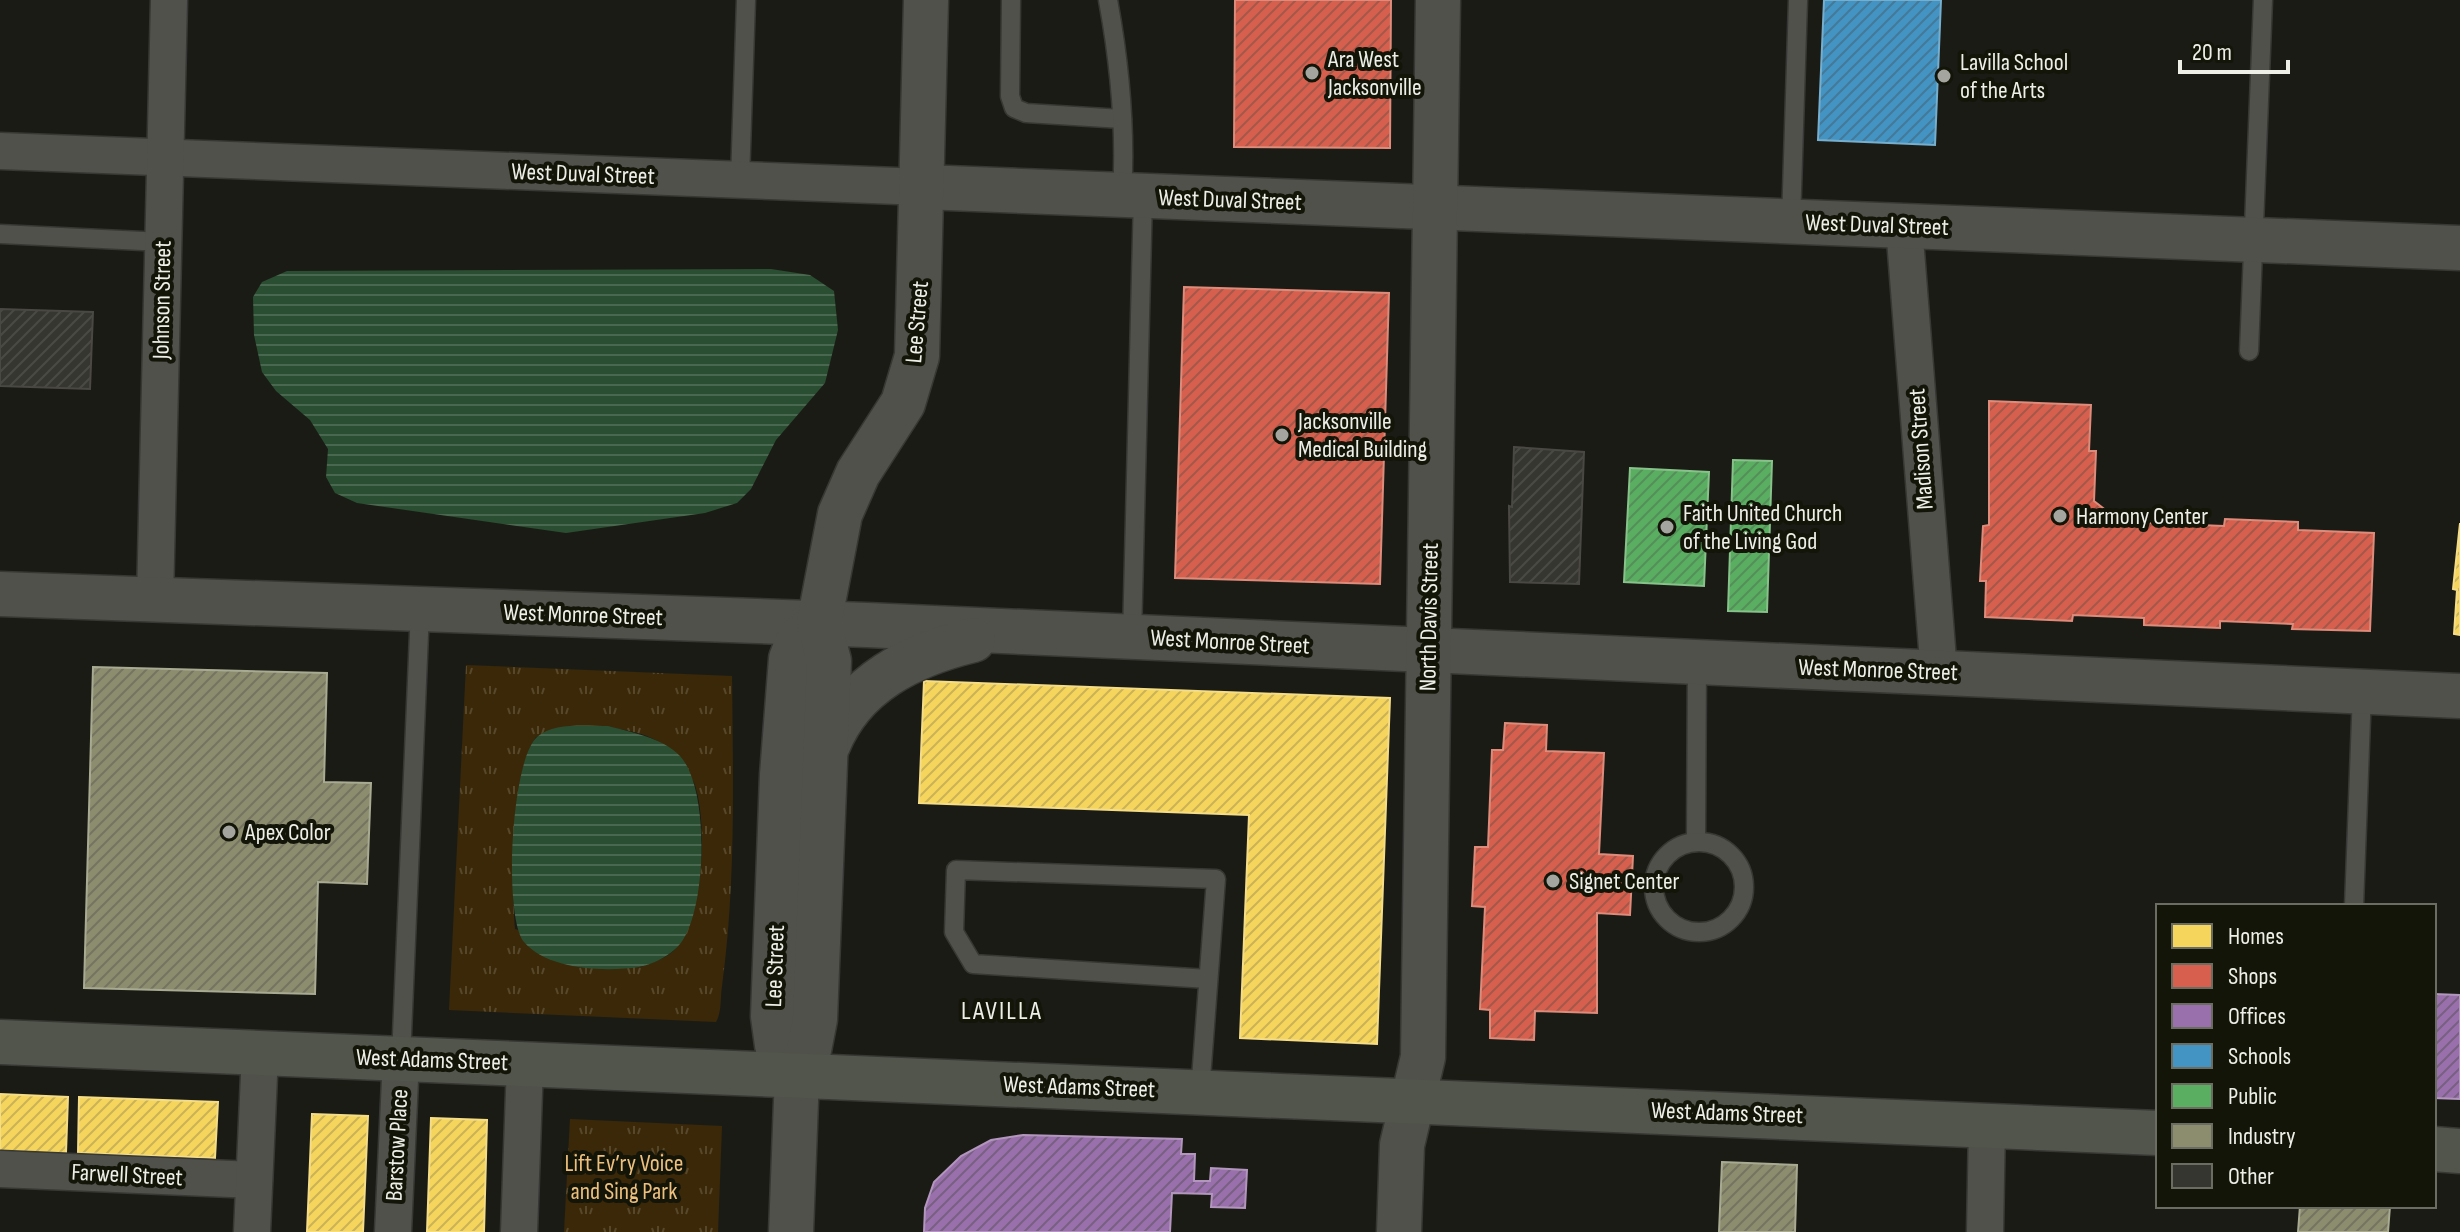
<svg xmlns="http://www.w3.org/2000/svg" width="2460" height="1232" viewBox="0 0 2460 1232" font-family="'Sofia Sans Condensed',sans-serif">
	<style>
		.grass { fill: url(#grass-tufts); fill-rule: evenodd }
		.water { fill: url(#water-rules) }
		.homes { fill: url(#homes-hatch); stroke: #f4dd86; stroke-width: 2 }
		.shops { fill: url(#shops-hatch); stroke: #dd8b7b; stroke-width: 2 }
		.offices { fill: url(#offices-hatch); stroke: #b296bd; stroke-width: 2 }
		.schools { fill: url(#schools-hatch); stroke: #76afce; stroke-width: 2 }
		.public { fill: url(#public-hatch); stroke: #86c289; stroke-width: 2 }
		.industry { fill: url(#industry-hatch); stroke: #a9aa92; stroke-width: 2 }
		.building { fill: url(#building-hatch); stroke: #494843; stroke-width: 2 }
		.lines { fill: none; stroke-linecap: round; stroke-linejoin: round }
		.lane-casing { stroke: #373733; stroke-width: 21 }
		.street-casing { stroke: #373733; stroke-width: 39 }
		.secondary-casing { stroke: #373733; stroke-width: 47 }
		.primary-casing { stroke: #373733; stroke-width: 47 }
		.lane { stroke: #50514b; stroke-width: 18 }
		.street { stroke: #50514b; stroke-width: 36 }
		.secondary { stroke: #50514b; stroke-width: 44 }
		.primary { stroke: #52554c; stroke-width: 44 }
		.poi-dot { fill: #a4a59e; stroke: #141509; stroke-width: 3 }
		.labels { text-anchor: middle; dominant-baseline: central; stroke-width: 8; stroke-linejoin: round; paint-order: stroke }
		.poi-label { font-size: 24px; fill: #eeefe7; stroke: #141509; text-anchor: start }
		.street-label { font-size: 24px; fill: #eeefe7; stroke: #141509 }
		.park-label { font-size: 24px; fill: #eec07e; stroke: #141509 }
		.neighbourhood-label { font-size: 26px; letter-spacing: 2px; fill: #eeefe7; stroke: #141509 }
	</style>
	<defs>
		<pattern id="grass-tufts" width="24" height="20" patternUnits="userSpaceOnUse" patternTransform="scale(2)"><rect width="24" height="20" fill="#3a2808"/><path d="M3 7l-1-3M5 7V3M7 7l1-3M15 17l-1-3M17 17v-4M19 17l1-3" fill="none" stroke="#57482c"/></pattern>
		<pattern id="water-rules" width="6" height="5" patternUnits="userSpaceOnUse" patternTransform="scale(2)"><rect width="6" height="5" fill="#2a4e31"/><path d="M0 2.5h6" fill="none" stroke="#49684f"/></pattern>
		<pattern id="homes-hatch" width="6" height="6" patternUnits="userSpaceOnUse" patternTransform="scale(2)"><rect width="6" height="6" fill="#f6d55c"/><path d="M-1 1l2-2M0 6l6-6M5 7l2-2" fill="none" stroke="#cab256"/></pattern>
		<pattern id="shops-hatch" width="6" height="6" patternUnits="userSpaceOnUse" patternTransform="scale(2)"><rect width="6" height="6" fill="#d6604d"/><path d="M-1 1l2-2M0 6l6-6M5 7l2-2" fill="none" stroke="#a4584a"/></pattern>
		<pattern id="offices-hatch" width="6" height="6" patternUnits="userSpaceOnUse" patternTransform="scale(2)"><rect width="6" height="6" fill="#9970ab"/><path d="M-1 1l2-2M0 6l6-6M5 7l2-2" fill="none" stroke="#786082"/></pattern>
		<pattern id="schools-hatch" width="6" height="6" patternUnits="userSpaceOnUse" patternTransform="scale(2)"><rect width="6" height="6" fill="#4393c3"/><path d="M-1 1l2-2M0 6l6-6M5 7l2-2" fill="none" stroke="#447997"/></pattern>
		<pattern id="public-hatch" width="6" height="6" patternUnits="userSpaceOnUse" patternTransform="scale(2)"><rect width="6" height="6" fill="#5aae61"/><path d="M-1 1l2-2M0 6l6-6M5 7l2-2" fill="none" stroke="#548f59"/></pattern>
		<pattern id="industry-hatch" width="6" height="6" patternUnits="userSpaceOnUse" patternTransform="scale(2)"><rect width="6" height="6" fill="#8c8c6e"/><path d="M-1 1l2-2M0 6l6-6M5 7l2-2" fill="none" stroke="#747460"/></pattern>
		<pattern id="building-hatch" width="6" height="6" patternUnits="userSpaceOnUse" patternTransform="scale(2)"><rect width="6" height="6" fill="#363631"/><path d="M-1 1l2-2M0 6l6-6M5 7l2-2" fill="none" stroke="#4a4a45"/></pattern>
	</defs>
	<rect width="100%" height="100%" fill="#1b1b15"/>
	<g class="grass">
		<path d="M466 665 732 676C733 780 736 882 722 986 720 998 722 1012 716 1022L449 1010ZM582 726C608 727 643 729 665 746 675 753 691 774 695 785 708 826 703 911 677 947 670 957 652 963 640 967L515 929C511 883 510 774 536 737Z"/>
		<path d="M570 1119 722 1126 718 1232H564Z"/>
	</g>
	<g class="water">
		<path d="M771 269 810 275 834 291 838 330 825 383 776 440 751 489 737 503 705 513 566 533 357 503 335 493 326 477 328 449 310 420 276 391 262 372 254 335 253 297 262 282 287 271Z"/>
		<path d="M608 726C631 732 663 738 680 756 710 789 706 902 684 938 676 953 655 964 639 967 605 972 548 970 524 942 503 917 511 760 537 737 554 722 587 726 608 726Z"/>
	</g>
	<g class="homes">
		<path d="M2460 523V635L2454 634 2457 590 2453 589Z"/>
		<path d="M924 681 1390 698 1377 1044 1240 1038 1249 815 919 803Z"/>
		<path d="M0 1094 68 1097 66 1153 0 1151Z"/>
		<path d="M79 1097 218 1102 215 1158 78 1153Z"/>
		<path d="M312 1114 368 1116 363 1232H307Z"/>
		<path d="M431 1118 487 1120 484 1232H427Z"/>
	</g>
	<g class="shops">
		<path d="M1235 0H1391L1390 148 1234 147Z"/>
		<path d="M1184 287 1389 293 1380 584 1175 578Z"/>
		<path d="M1989 401 2091 405 2089 451H2096L2094 501 2112 515 2149 517V523L2224 526 2225 519 2298 522V530L2374 533 2370 631 2292 629 2293 624 2220 621V628L2144 625V618L2073 615 2072 621 1985 617 1986 581H1980L1983 526 1989 525Z"/>
		<path d="M1505 723 1547 725 1546 751 1604 753 1599 854 1633 856 1630 915 1597 913V1013L1535 1011 1534 1040 1490 1038V1010L1480 1009 1485 907 1472 906 1475 847H1488L1492 750H1503Z"/>
	</g>
	<g class="offices">
		<path d="M2434 994 2460 995V1099L2434 1098Z"/>
		<path d="M1023 1135 1182 1139 1181 1154H1195L1194 1181H1210L1211 1168 1247 1170 1245 1208 1211 1207 1212 1194 1172 1193 1170 1232H924L925 1208 934 1182 961 1156 991 1140Z"/>
	</g>
	<path class="schools" d="M1824 0H1941L1935 145 1818 140Z"/>
	<g class="public">
		<path d="M1733 460 1772 461 1767 612 1728 611Z"/>
		<path d="M1630 468 1709 472 1704 586 1624 582Z"/>
	</g>
	<g class="industry">
		<path d="M93 667 327 673 324 782 371 783 367 884 318 882 315 994 84 988Z"/>
		<path d="M1722 1162 1797 1165 1795 1232H1719Z"/>
		<path d="M2300 1206H2390L2388 1232H2298Z"/>
	</g>
	<g class="building">
		<path d="M0 309 93 312 90 389 0 386Z"/>
		<path d="M1514 447 1584 452 1579 584 1510 582 1509 506 1512 507Z"/>
	</g>
	<g class="lines">
		<g class="lane-casing">
			<g id="lane">
				<path d="M1011 0 1010 96 1014 108 1026 113 1122 119"/>
				<path d="M1108 0C1120 65 1126 130 1122 196"/>
				<path d="M740 180 746 0"/>
				<path d="M1791 222 1798 0"/>
				<path d="M0 234 163 242"/>
				<path d="M2249 351 2263 0"/>
				<path d="M1132 637 1143 196"/>
				<path d="M1696 842 1697 662"/>
				<circle cx="1699" cy="887" r="45"/>
				<path d="M2354 906 2362 692"/>
				<path d="M401 1058 420 610"/>
				<path d="M1200 1092 1216 879 956 870 954 932 973 964 1208 979"/>
			</g>
		</g>
		<g class="street-casing">
			<g id="street">
				<path d="M0 151 923 187"/>
				<path d="M1904 226 1939 673"/>
				<path d="M155 600 169 0"/>
				<path d="M0 1169 254 1180"/>
				<path d="M252 1232 260 1053"/>
				<path d="M393 1232 401 1058"/>
				<path d="M519 1232 525 1064"/>
				<path d="M1985 1232 1987 1124"/>
			</g>
		</g>
		<g class="secondary-casing">
			<g id="secondary">
				<path d="M923 187 2460 248"/>
				<path d="M0 594 867 625 2460 696"/>
				<path d="M828 745C853 683 911 655 973 640"/>
				<path d="M797 1075 777 1045 773 1016 782 775 791 659 799 639 819 623"/>
				<path d="M791 1232 797 1075 809 1050 815 1019 829 661 819 623 840 514 858 473 903 403 917 356 926 0"/>
				<path d="M1399 1232 1402 1145 1423 1057 1438 0"/>
			</g>
		</g>
		<g class="primary-casing">
			<g id="primary">
				<path d="M0 1042 2158 1133"/>
				<path d="M2434 1149 2460 1151"/>
			</g>
		</g>
		<use href="#lane" class="lane"/>
		<use href="#street" class="street"/>
		<use href="#secondary" class="secondary"/>
		<use href="#primary" class="primary"/>
	</g>
	<g class="poi-dot">
		<circle cx="1312" cy="73" r="8"/>
		<circle cx="1944" cy="76" r="8"/>
		<circle cx="1282" cy="435" r="8"/>
		<circle cx="2060" cy="516" r="8"/>
		<circle cx="1667" cy="527" r="8"/>
		<circle cx="229" cy="832" r="8"/>
		<circle cx="1553" cy="881" r="8"/>
	</g>
	<g class="labels">
		<g class="poi-label">
			<text x="1328" y="59">Ara West<tspan x="1328" dy="28">Jacksonville</tspan></text>
			<text x="1960" y="62">Lavilla School<tspan x="1960" dy="28">of the Arts</tspan></text>
			<text x="1298" y="421">Jacksonville<tspan x="1298" dy="28">Medical Building</tspan></text>
			<text x="1683" y="513">Faith United Church<tspan x="1683" dy="28">of the Living God</tspan></text>
			<text x="2076" y="516">Harmony Center</text>
			<text x="245" y="832">Apex Color</text>
			<text x="1569" y="881">Signet Center</text>
		</g>
		<g class="street-label">
			<text transform="translate(583 174) rotate(2)">West Duval Street</text>
			<text transform="translate(1230 200) rotate(2)">West Duval Street</text>
			<text transform="translate(1877 225) rotate(2)">West Duval Street</text>
			<text transform="translate(162 300) rotate(-89)">Johnson Street</text>
			<text transform="translate(917 322) rotate(-85)">Lee Street</text>
			<text transform="translate(1921 449) rotate(-94)">Madison Street</text>
			<text transform="translate(583 615) rotate(2)">West Monroe Street</text>
			<text transform="translate(1429 617) rotate(-89)">North Davis Street</text>
			<text transform="translate(1230 642) rotate(3)">West Monroe Street</text>
			<text transform="translate(1878 670) rotate(2)">West Monroe Street</text>
			<text transform="translate(775 966) rotate(-88)">Lee Street</text>
			<text transform="translate(432 1060) rotate(2)">West Adams Street</text>
			<text transform="translate(1079 1087) rotate(2)">West Adams Street</text>
			<text transform="translate(1727 1113) rotate(2)">West Adams Street</text>
			<text transform="translate(397 1145) rotate(-87)">Barstow Place</text>
			<text transform="translate(127 1175) rotate(3)">Farwell Street</text>
		</g>
		<g class="park-label">
			<text x="624" y="1163">Lift Ev’ry Voice<tspan x="624" dy="28">and Sing Park</tspan></text>
		</g>
		<g class="neighbourhood-label">
			<text x="1002" y="1011">LAVILLA</text>
		</g>
	</g>
	<rect x="2156" y="904" width="280" height="304" fill="#141509" stroke="#6b6c62" stroke-width="2"/>
	<rect x="2172" y="924" width="40" height="24" fill="#f6d55c" stroke="#6b6c62" stroke-width="2"/>
	<text x="2228" y="944" font-size="24" fill="#eeefe7">Homes</text>
	<rect x="2172" y="964" width="40" height="24" fill="#d6604d" stroke="#6b6c62" stroke-width="2"/>
	<text x="2228" y="984" font-size="24" fill="#eeefe7">Shops</text>
	<rect x="2172" y="1004" width="40" height="24" fill="#9970ab" stroke="#6b6c62" stroke-width="2"/>
	<text x="2228" y="1024" font-size="24" fill="#eeefe7">Offices</text>
	<rect x="2172" y="1044" width="40" height="24" fill="#4393c3" stroke="#6b6c62" stroke-width="2"/>
	<text x="2228" y="1064" font-size="24" fill="#eeefe7">Schools</text>
	<rect x="2172" y="1084" width="40" height="24" fill="#5aae61" stroke="#6b6c62" stroke-width="2"/>
	<text x="2228" y="1104" font-size="24" fill="#eeefe7">Public</text>
	<rect x="2172" y="1124" width="40" height="24" fill="#8c8c6e" stroke="#6b6c62" stroke-width="2"/>
	<text x="2228" y="1144" font-size="24" fill="#eeefe7">Industry</text>
	<rect x="2172" y="1164" width="40" height="24" fill="#363631" stroke="#6b6c62" stroke-width="2"/>
	<text x="2228" y="1184" font-size="24" fill="#eeefe7">Other</text>
	<path d="M2180 60v12h108v-12" fill="none" stroke="#eeefe7" stroke-width="4"/>
	<text x="2192" y="60" font-size="24" fill="#eeefe7" stroke="#141509" stroke-width="6" paint-order="stroke">20 m</text>
</svg>
